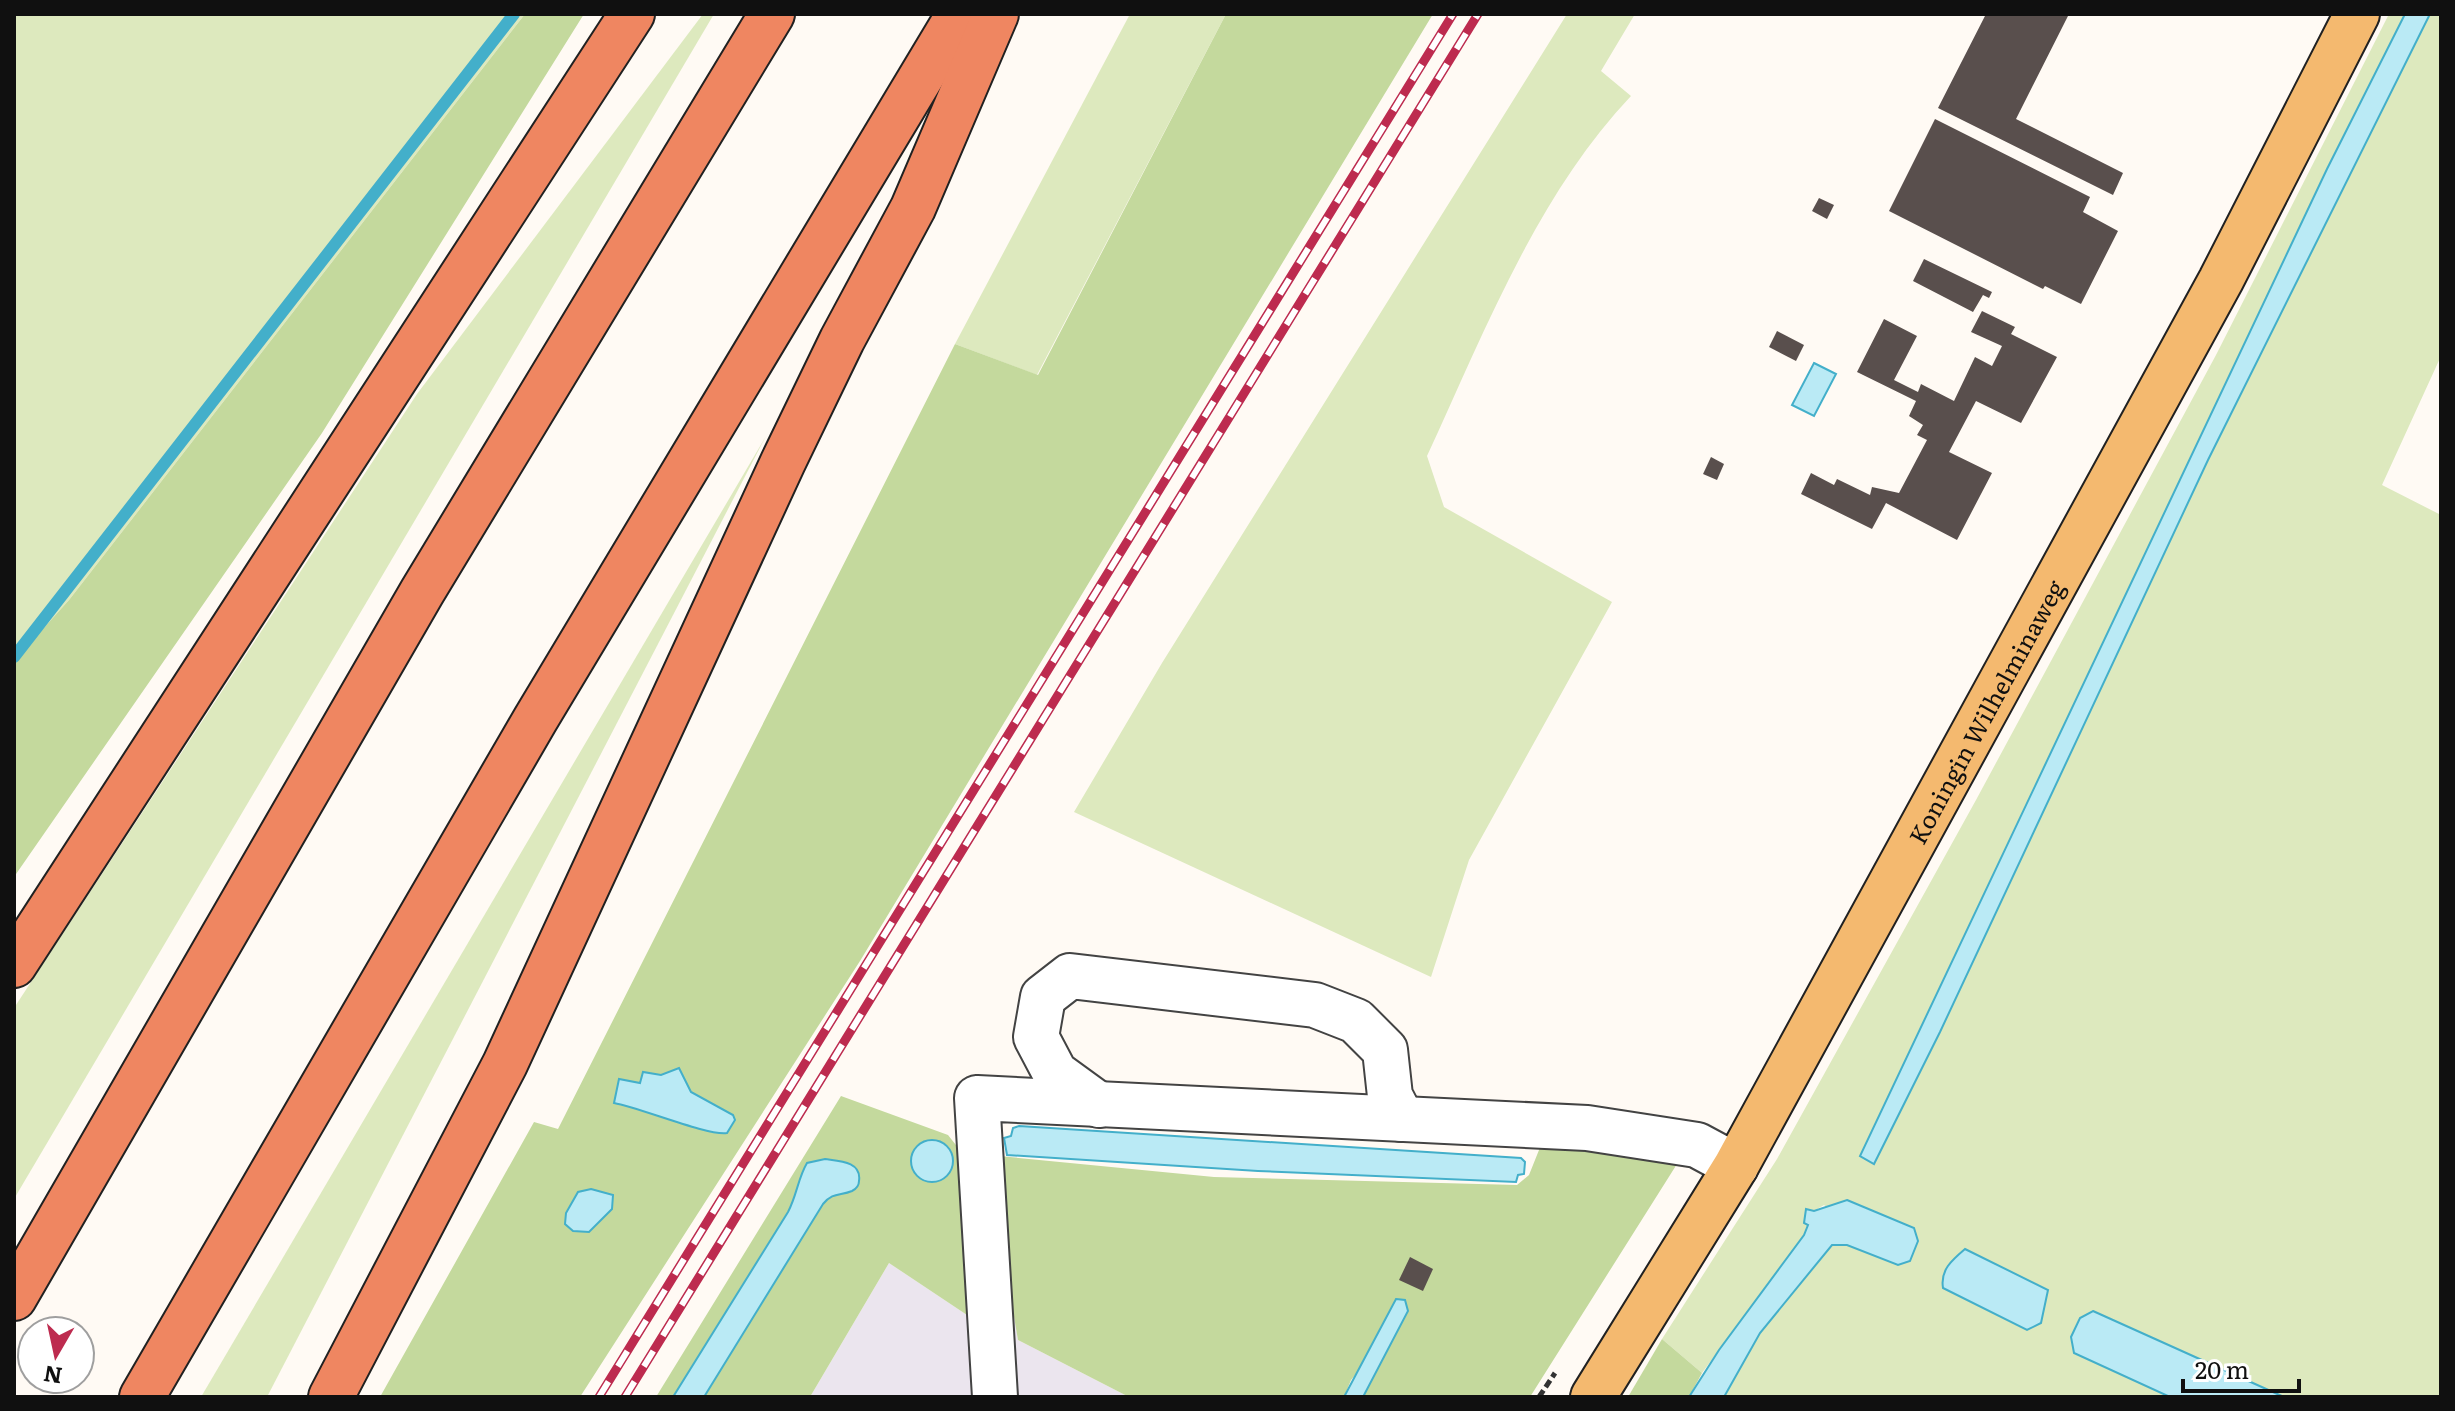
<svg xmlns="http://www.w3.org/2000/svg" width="2455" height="1411" viewBox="0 0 2455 1411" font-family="Literata,serif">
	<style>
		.industrial { fill: #ebe5ee }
		.green { fill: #dde9be }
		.forest { fill: #c4d99d; fill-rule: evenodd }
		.water { fill: #baeaf5; stroke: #43afca; stroke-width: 2 }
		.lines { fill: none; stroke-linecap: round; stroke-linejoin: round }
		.stream { stroke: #43afca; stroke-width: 12 }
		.building { fill: #594f4d }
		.minor-casing { stroke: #434343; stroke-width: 48 }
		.major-casing { stroke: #212121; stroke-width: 48 }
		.highway-casing { stroke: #212121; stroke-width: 48 }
		.path { stroke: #323232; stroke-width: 5; stroke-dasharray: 8 4; stroke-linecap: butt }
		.minor { stroke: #fff; stroke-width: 44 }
		.major { stroke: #f4b96f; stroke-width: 44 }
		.highway { stroke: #ef8661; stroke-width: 44 }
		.rail-casing { stroke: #bd2b4f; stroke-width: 9 }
		.rail { stroke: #fff; stroke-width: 6; stroke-dasharray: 18; stroke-linecap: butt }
		.labels { text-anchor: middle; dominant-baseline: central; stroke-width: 8; stroke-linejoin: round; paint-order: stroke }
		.street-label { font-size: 24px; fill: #101010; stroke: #fff }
	</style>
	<rect width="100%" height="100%" fill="#fffaf4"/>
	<path class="industrial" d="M995 1160 1018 1340 1129 1397H810L889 1263 967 1315 969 1213Z"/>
	<g class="green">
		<path d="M14 14H525L69 600 14 661Z"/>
		<path d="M703 14H714L14 1199V1008L417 394Z"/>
		<path d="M1130 14H1226L1037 375 955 344Z"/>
		<path d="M1567 14H1635L1601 71 1631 96C1537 195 1484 333 1427 456L1444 507 1612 602 1469 860 1431 977 1074 812 1162 663Z"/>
		<path d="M2389 14H2441V356L2382 485 2441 515V1397H2284L2094 1312 2079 1318 2071 1337 2074 1353 2170 1397H1724L1760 1333 1832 1245H1847L1898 1265 1824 1205 1814 1211 1804 1235 1702 1373 1662 1339 1777 1159 1976 800 2216 355Z"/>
		<path d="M766 436 267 1397H201Z"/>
	</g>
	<g class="forest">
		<path d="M525 14H584L322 433 14 877V661L69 600Z"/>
		<path d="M1226 14H1433L860 961 580 1397H380L534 1122 558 1129 955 344 1038 375ZM679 1068 691 1092 735 1120 727 1133C709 1136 640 1108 614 1103L619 1079 641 1083 643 1072 661 1075Z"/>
		<path d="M841 1096 948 1135 967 1159V1315L889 1263 810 1397H704L823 1204 834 1194 847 1192 808 1163C798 1177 796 1196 788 1212L673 1397H656Z"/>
		<path d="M1545 1135 1677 1164 1530 1397H1363L1408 1311 1351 1380 1344 1397H1129L1018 1340 994 1200 999 1156 1214 1177 1517 1185 1529 1175Z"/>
		<path d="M1662 1339 1702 1373 1689 1397H1628Z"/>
	</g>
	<g class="water">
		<path d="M2405 14H2430L2208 460 1940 1032 1874 1164 1860 1156 2327 169Z"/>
		<path d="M1814 363 1836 374 1814 416 1792 405Z"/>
		<path d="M679 1068 691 1092 733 1115 735 1120 727 1133C708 1136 641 1108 614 1103L619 1079 640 1083 643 1072 661 1075Z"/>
		<path d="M1019 1126 1521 1158 1525 1162 1524 1174 1518 1175 1516 1182 1258 1171 1007 1155 1004 1138 1011 1136 1013 1128Z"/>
		<circle cx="932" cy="1161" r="21"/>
		<path d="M825 1159C838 1161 862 1161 859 1181 859 1185 856 1189 852 1191 840 1196 833 1192 823 1204L704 1397H673L788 1212C797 1195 798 1178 807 1163Z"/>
		<path d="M591 1189 613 1195 612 1209 589 1232 573 1231 565 1224 566 1213 578 1192Z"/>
		<path d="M1847 1200 1914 1228 1918 1241 1910 1261 1898 1265 1847 1245H1832L1760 1333 1724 1397H1689L1719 1350 1804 1235 1808 1225 1804 1223 1806 1209 1814 1211Z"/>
		<path d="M1965 1249 2048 1290 2041 1323 2027 1330 1943 1288C1940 1270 1952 1260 1965 1249Z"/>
		<path d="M1396 1299 1405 1300 1408 1311 1363 1397H1344Z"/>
		<path d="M2093 1311 2284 1397H2170L2074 1353 2071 1337 2080 1318Z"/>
	</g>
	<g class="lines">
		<path class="stream" d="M14 657 514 14"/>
	</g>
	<g class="building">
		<path d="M1986 14H2069L2016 119 2123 173 2113 195 1938 108Z"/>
		<path d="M1935 119 2090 197 2083 212 2118 231 2081 304 2045 286 2043 289 1889 211Z"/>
		<path d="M1819 198 1834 205 1827 219 1812 211Z"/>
		<path d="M1924 259 1992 292 1989 298 1983 295 1973 312 1913 281Z"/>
		<path d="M1982 311 2015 327 2011 334 2057 357 2021 423 1976 401 1949 452 1992 473 1957 540 1886 503 1872 529 1801 494 1811 473 1834 485 1837 479 1870 495 1872 487 1899 493 1927 440 1917 435 1923 425 1909 416 1916 401 1857 372 1884 319 1917 336 1894 380 1918 392 1921 384 1954 401 1975 357 1992 366 2002 346 1971 332Z"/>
		<path d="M1777 331 1804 345 1796 361 1769 347Z"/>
		<path d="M1711 457 1724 464 1717 480 1703 474Z"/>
		<path d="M1410 1257 1433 1269 1423 1291 1399 1280Z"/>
	</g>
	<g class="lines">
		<g class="minor-casing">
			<g id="minor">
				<path d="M1099 1105 1055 1073 1036 1037 1043 997 1070 976 1315 1005 1356 1021 1385 1050 1390 1096 1402 1119"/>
				<path d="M995 1397 977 1098 1587 1128 1697 1145 1736 1166"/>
			</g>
		</g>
		<g class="major-casing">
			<g id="major">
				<path id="s1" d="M1593 1397 1736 1166 2221 280 2357 14"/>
			</g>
		</g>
		<g class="highway-casing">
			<g id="highway">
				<path d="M14 965 632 14"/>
				<path d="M14 1298 422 592 772 14"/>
				<path d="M142 1397 535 720 959 14"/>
				<path d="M331 1397 505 1064 783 462 842 340 913 208 996 14"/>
			</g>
		</g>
		<path class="path" d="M1539 1397 1555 1373"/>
		<use href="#minor" class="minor"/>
		<use href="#major" class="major"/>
		<use href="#highway" class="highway"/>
		<g class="rail-casing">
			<g id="rail">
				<path d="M599 1397 1453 14"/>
				<path d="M625 1397 1478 14"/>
			</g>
		</g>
		<use href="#rail" class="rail"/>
	</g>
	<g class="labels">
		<g class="street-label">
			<text stroke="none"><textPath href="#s1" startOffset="790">Koningin Wilhelminaweg</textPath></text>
		</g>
	</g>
	<rect width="2455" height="1411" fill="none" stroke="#101010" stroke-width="32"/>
	<g transform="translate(56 1355) rotate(189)"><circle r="38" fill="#ffffff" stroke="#9f9f9f" stroke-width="2"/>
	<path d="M0-6L14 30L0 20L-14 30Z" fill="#bd2b4f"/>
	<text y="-12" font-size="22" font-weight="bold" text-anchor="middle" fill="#101010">N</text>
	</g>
	<path d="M2183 1379v12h116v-12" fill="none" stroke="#101010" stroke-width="4"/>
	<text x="2195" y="1379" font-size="24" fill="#101010" stroke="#ffffff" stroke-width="6" paint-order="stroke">20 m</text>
</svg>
